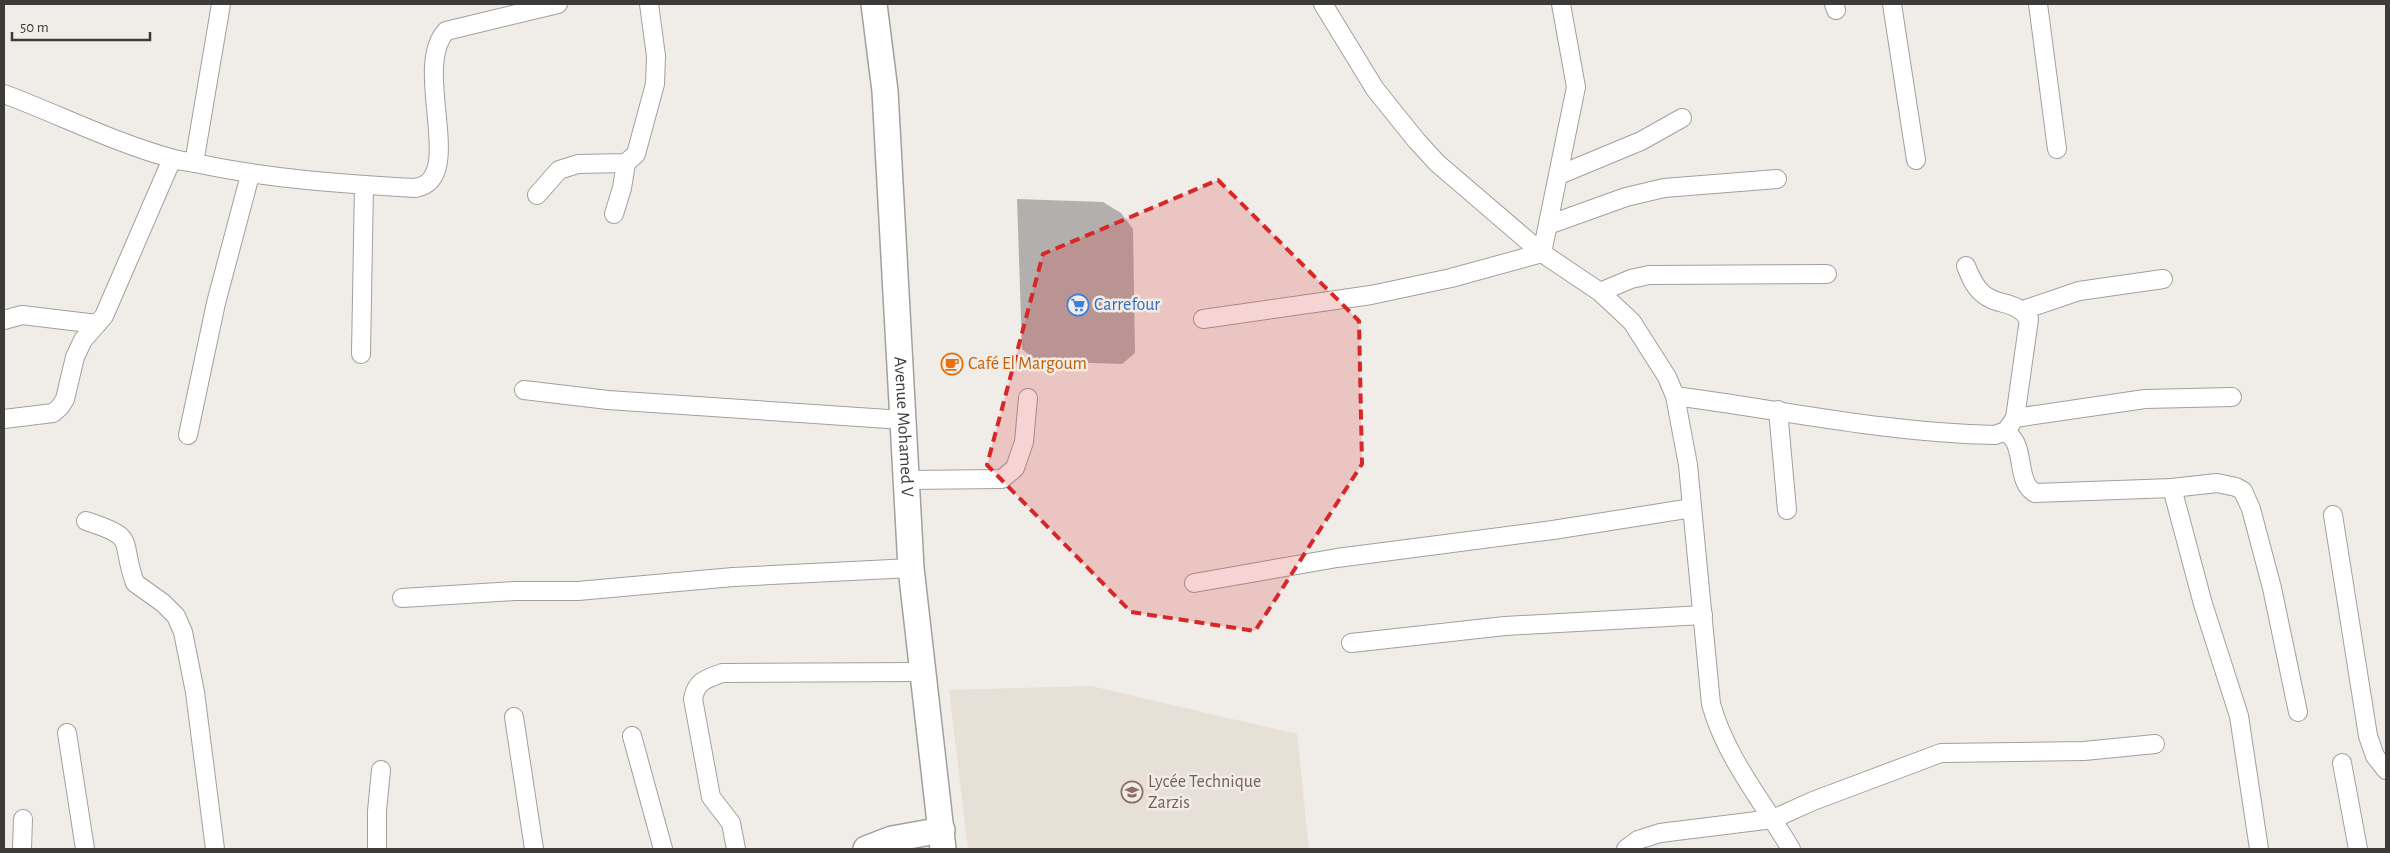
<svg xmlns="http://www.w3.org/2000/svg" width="2390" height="853" viewBox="0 0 2390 853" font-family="'Alegreya Sans',sans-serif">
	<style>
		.built { fill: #e7e0d6 }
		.building { fill: #b3afad }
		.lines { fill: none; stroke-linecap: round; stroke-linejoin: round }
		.street-casing { stroke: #a2a09c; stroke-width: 20 }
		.secondary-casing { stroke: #a2a09c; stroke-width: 28 }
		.street { stroke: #fff; stroke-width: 18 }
		.secondary { stroke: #fff; stroke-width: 25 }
		.marked { fill: #d62828; fill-opacity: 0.2; stroke: #d62828; stroke-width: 4; stroke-dasharray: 10 6; stroke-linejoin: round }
		.labels { text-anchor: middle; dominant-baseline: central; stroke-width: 5; stroke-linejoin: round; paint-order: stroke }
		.shop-label { font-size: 18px; fill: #366cbe; stroke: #f0ede9; text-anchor: start }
		.food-label { font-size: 18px; fill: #c56008; stroke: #f0ede9; text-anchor: start }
		.street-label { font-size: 18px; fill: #3c3b3a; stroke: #f0ede9 }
		.education-label { font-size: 18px; fill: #785e54; stroke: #f0ede9; text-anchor: start }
	</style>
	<rect width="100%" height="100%" fill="#f0ede9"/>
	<path class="built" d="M1091 686 1297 734 1309 849H968L949 690Z"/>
	<path class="building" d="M1017 199 1103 202 1121 213 1133 229 1135 353 1122 364 1036 361 1022 349Z"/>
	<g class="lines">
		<g class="street-casing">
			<g id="street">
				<path d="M1323 4 1375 89 1416 140 1437 163 1542 253 1600 292 1632 322 1667 377 1675 396 1688 465 1711 704C1726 758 1763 802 1791 849"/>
				<path d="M1834 4 1836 10"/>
				<path d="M1892 4 1916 160"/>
				<path d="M2038 4 2057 149"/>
				<path d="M4 94C60 115 113 142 170 158 180 161 190 162 200 164 271 179 343 184 415 188 468 180 411 69 446 31L558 4"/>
				<path d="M194 163 221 4"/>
				<path d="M1559 175 1641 141 1682 118"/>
				<path d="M537 195 559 170 578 164 626 163 636 154 655 84 656 56 649 4"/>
				<path d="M614 214 622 188 626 163"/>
				<path d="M1548 225 1626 197 1664 188 1777 179"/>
				<path d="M1600 292 1631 279 1649 275 1827 274"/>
				<path d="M2023 310 2079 291 2163 279"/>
				<path d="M1203 319 1371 295 1451 278 1542 253 1576 87 1561 4"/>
				<path d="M4 320 22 315 97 324"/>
				<path d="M361 354 364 185"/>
				<path d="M524 390 608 400 903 420"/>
				<path d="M1675 396C1782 410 1887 433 1995 435L2006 431 2015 418 2029 319C2015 299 1997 307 1982 293 1974 286 1970 276 1966 266"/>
				<path d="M1778 410 1787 510"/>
				<path d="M2015 418 2145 399 2232 397"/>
				<path d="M4 419 53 413 60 407 65 399 75 357 83 340 104 316 172 159"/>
				<path d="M2006 431C2010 435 2014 439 2016 444 2023 460 2019 484 2035 493L2172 488 2217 483 2236 487 2243 491 2251 509 2272 588 2298 712"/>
				<path d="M188 435 216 303 250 175"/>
				<path d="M906 480 1002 479 1015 468 1024 442 1028 398"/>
				<path d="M2172 488 2203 604 2239 716 2259 849"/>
				<path d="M2333 515 2368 736 2375 756 2386 770"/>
				<path d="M86 521C139 538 119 539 135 583L163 603 176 616 183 632 195 692 215 849"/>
				<path d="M1194 583 1337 558 1553 530 1692 508"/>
				<path d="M402 598 515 591H578L733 577 911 568"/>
				<path d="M1351 643 1505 626 1703 615"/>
				<path d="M514 717 534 849"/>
				<path d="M67 733 85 849"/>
				<path d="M632 736 663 849"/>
				<path d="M2342 763 2358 849"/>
				<path d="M22 849 23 819"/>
				<path d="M377 849V811L381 770"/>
				<path d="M736 849 731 823 711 797 693 699C696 681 706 679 722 673L922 672"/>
				<path d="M1626 849 1638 840 1660 833 1773 819 1813 801 1941 753 2084 751 2155 744"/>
			</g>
		</g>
		<g class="secondary-casing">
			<g id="secondary">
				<path id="s1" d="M874 4 885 91 911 568 943 849"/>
				<path d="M866 849 892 839 942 830"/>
			</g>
		</g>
		<use href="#street" class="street"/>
		<use href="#secondary" class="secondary"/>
	</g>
	<path class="marked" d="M1218 180 1359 321 1362 464 1255 631 1131 612 987 465 1043 254Z"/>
	<defs>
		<g id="supermarket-ring" transform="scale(1.125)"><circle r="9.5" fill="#f0ede9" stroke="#3f7fe0" stroke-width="1.5"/><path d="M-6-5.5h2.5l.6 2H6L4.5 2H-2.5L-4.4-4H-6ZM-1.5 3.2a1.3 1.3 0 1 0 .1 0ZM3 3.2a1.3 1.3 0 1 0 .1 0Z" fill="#3f7fe0"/></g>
		<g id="cafe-ring" transform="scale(1.125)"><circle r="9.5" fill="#f0ede9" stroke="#e8710a" stroke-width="1.5"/><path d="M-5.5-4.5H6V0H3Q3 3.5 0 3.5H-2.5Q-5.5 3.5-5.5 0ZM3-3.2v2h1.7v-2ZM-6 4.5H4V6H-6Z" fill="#e8710a"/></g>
		<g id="school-ring" transform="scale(1.125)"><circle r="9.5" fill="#f0ede9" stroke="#8d6e63" stroke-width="1.5"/><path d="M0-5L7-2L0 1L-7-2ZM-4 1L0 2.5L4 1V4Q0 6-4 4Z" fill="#8d6e63"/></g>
	</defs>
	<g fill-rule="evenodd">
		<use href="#supermarket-ring" x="1078" y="305"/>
		<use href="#cafe-ring" x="952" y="364"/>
		<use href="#school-ring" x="1132" y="792"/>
	</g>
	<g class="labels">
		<g class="shop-label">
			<text x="1094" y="305">Carrefour</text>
		</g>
		<g class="food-label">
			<text x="968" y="364">Café El Margoum</text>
		</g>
		<g class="street-label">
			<text stroke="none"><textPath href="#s1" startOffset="424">Avenue Mohamed V</textPath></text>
		</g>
		<g class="education-label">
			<text x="1148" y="782">Lycée Technique<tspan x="1148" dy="21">Zarzis</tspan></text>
		</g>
	</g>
	<rect width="2390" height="853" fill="none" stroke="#3c3b3a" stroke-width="10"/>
	<path d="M12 32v8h138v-8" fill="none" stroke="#3c3b3a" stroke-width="2.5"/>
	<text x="20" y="32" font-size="15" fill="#3c3b3a" stroke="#f0ede9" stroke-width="4" paint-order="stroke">50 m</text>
</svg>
